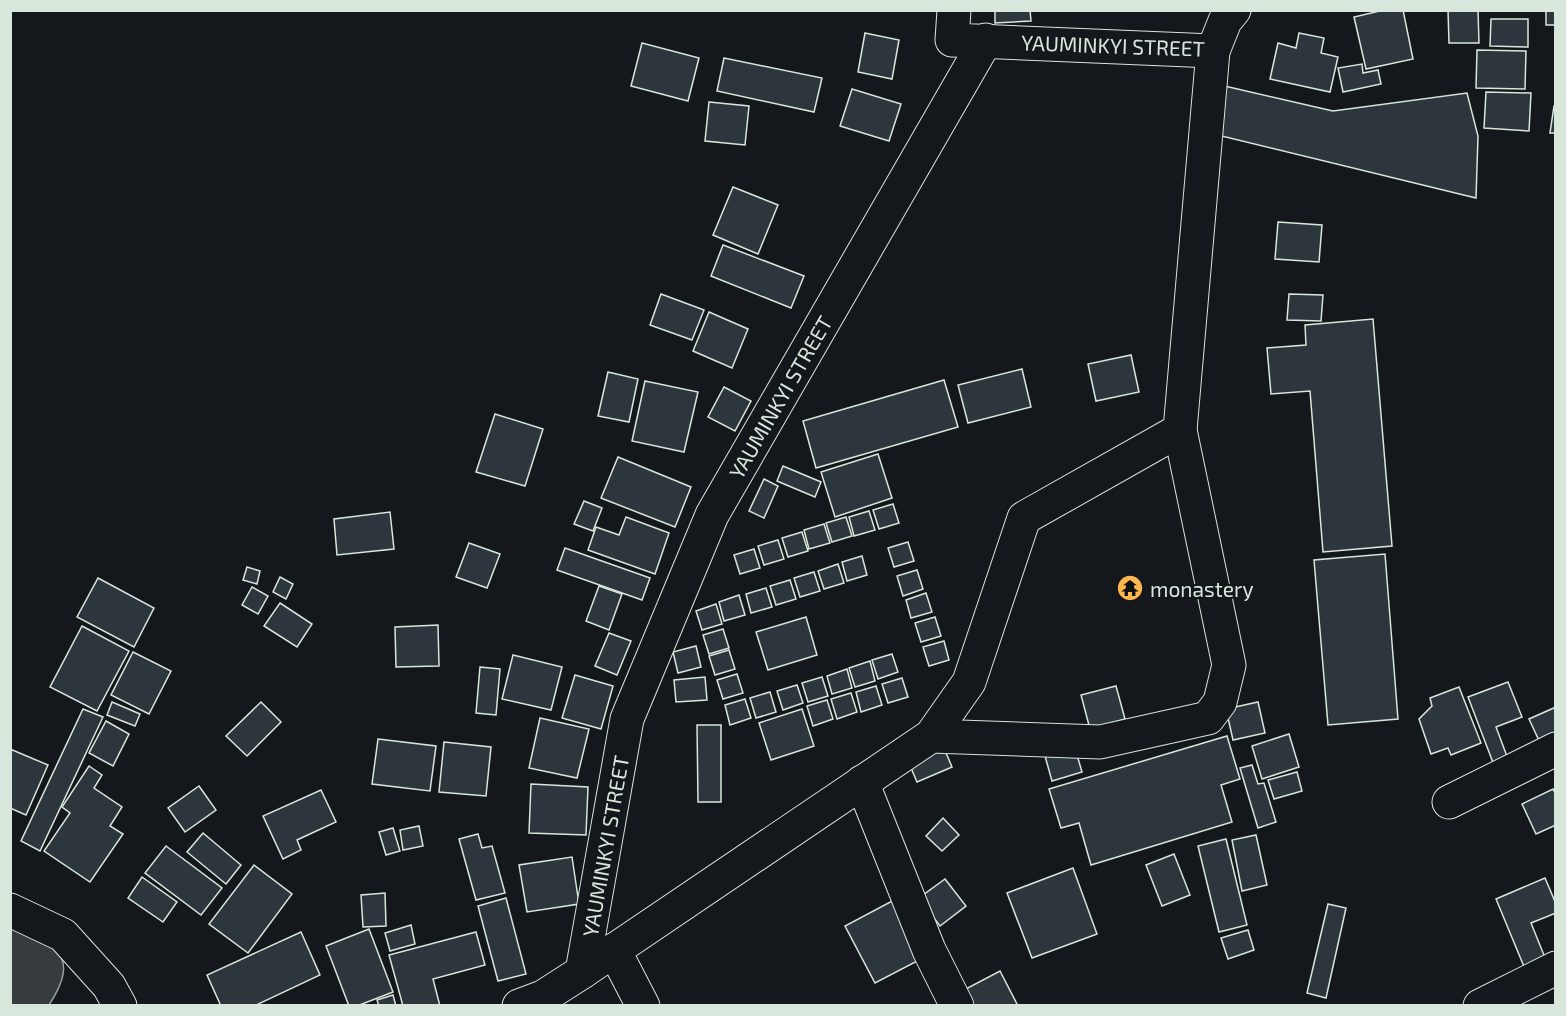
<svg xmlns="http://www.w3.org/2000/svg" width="1566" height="1016" viewBox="0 0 1566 1016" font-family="'Exo 2',sans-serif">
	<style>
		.water { fill: #363b3e; stroke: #939e99; stroke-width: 1.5 }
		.building { fill: #2c363c; stroke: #d8e6dc; stroke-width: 1.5 }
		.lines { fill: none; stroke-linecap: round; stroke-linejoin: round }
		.minor-casing { stroke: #d8e6dc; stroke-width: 35 }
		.major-casing { stroke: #d8e6dc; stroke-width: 35 }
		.minor { stroke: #14181c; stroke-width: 33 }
		.major { stroke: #14181c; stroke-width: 33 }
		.labels { text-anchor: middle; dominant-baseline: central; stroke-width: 4.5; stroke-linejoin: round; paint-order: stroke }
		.street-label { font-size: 21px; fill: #d8e6dc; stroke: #14181c }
		.poi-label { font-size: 21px; fill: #d8e6dc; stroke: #14181c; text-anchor: start }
	</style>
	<rect width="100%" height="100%" fill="#14181c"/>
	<path class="water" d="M10 925C57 944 81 956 49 1005H11Z"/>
	<g class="building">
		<path d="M995 10H1030L1031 21 995 23Z"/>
		<path d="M1384 10H1403L1413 59 1366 69 1354 17Z"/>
		<path d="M1448 10H1478L1479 43H1449Z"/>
		<rect x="1546" y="10" width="10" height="15"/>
		<path d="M1491 19H1528V47L1490 46Z"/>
		<path d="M865 33 899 40 892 79 858 72Z"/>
		<path d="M1299 33 1324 38 1321 53 1338 57 1330 92 1270 79 1278 43 1296 48Z"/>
		<path d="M642 43 699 58 688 101 631 86Z"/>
		<path d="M1477 50 1526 51 1525 89 1476 88Z"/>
		<path d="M724 58 822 78 814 112 717 91Z"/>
		<path d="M1362 64 1363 73 1378 70 1381 84 1343 92 1338 68Z"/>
		<path d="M1216 84 1333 111 1467 93 1478 136 1476 198 1201 131Z"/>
		<path d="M852 89 901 104 889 141 840 126Z"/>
		<path d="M1486 92 1531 93 1529 131 1484 128Z"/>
		<path d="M709 102 749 106 745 145 705 141Z"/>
		<path d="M1554 106H1556V133H1550Z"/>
		<path d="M733 187 778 205 758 254 713 235Z"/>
		<path d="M1278 222 1322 225 1319 262 1275 259Z"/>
		<path d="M723 245 804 276 791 308 711 276Z"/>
		<path d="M661 294 704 310 692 340 650 325Z"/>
		<path d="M1289 294 1323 295 1321 321 1287 320Z"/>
		<path d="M709 312 748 329 732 368 693 351Z"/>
		<path d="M1373 319 1392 546 1323 552 1310 391 1271 394 1267 348 1306 345 1305 325Z"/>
		<path d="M1131 355 1139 392 1096 401 1088 364Z"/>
		<path d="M1022 369 1031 407 968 423 958 385Z"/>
		<path d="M608 372 638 379 629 422 598 416Z"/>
		<path d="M944 380 958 427 816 468 803 421Z"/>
		<path d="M645 381 698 392 684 452 632 441Z"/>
		<path d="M724 387 751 401 735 431 708 417Z"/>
		<path d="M495 414 543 429 525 486 476 472Z"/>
		<path d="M878 454 892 498 835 517 821 472Z"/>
		<path d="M618 457 691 487 675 527 601 498Z"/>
		<path d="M783 466 821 482 815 497 777 481Z"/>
		<path d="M764 479 778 486 764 518 749 511Z"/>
		<path d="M584 501 602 508 593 531 574 524Z"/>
		<path d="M893 504 899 523 879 529 873 510Z"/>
		<path d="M869 511 875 530 854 536 849 517Z"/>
		<path d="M390 512 394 549 337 555 334 519Z"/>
		<path d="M626 517 669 533 655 574 588 550 596 527 619 535Z"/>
		<path d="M846 517 852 536 832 542 826 523Z"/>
		<path d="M824 524 830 543 809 549 804 530Z"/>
		<path d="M802 532 808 551 788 557 782 538Z"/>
		<path d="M778 540 784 559 764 565 758 546Z"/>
		<path d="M908 542 914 561 894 567 888 548Z"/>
		<path d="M469 543 500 554 487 588 456 577Z"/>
		<path d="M565 548 650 578 642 600 557 570Z"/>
		<path d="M754 549 760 568 740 574 734 555Z"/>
		<path d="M1385 554 1398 719 1328 725 1314 560Z"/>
		<path d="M862 556 867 575 847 581 842 562Z"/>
		<path d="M838 564 844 583 824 589 818 571Z"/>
		<path d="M247 567 260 571 257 584 243 580Z"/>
		<path d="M917 570 923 589 903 596 897 576Z"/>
		<path d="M814 572 820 591 800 597 794 578Z"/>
		<path d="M280 577 293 584 286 599 273 592Z"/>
		<path d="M98 578 154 608 134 647 77 617Z"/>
		<path d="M790 580 796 599 776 605 770 586Z"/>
		<path d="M599 586 622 594 609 630 586 621Z"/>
		<path d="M252 587 268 596 258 614 242 605Z"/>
		<path d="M766 588 772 607 751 613 746 594Z"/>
		<path d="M926 593 932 612 911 618 906 600Z"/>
		<path d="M739 595 745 615 724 621 719 602Z"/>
		<path d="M280 603 312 624 297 647 264 626Z"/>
		<path d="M716 604 722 624 702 630 696 611Z"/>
		<path d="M806 617 817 655 768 670 756 632Z"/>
		<path d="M935 617 941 636 921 642 915 623Z"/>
		<path d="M438 625 439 666 396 667 395 627Z"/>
		<path d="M82 626 129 651 97 711 50 687Z"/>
		<path d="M723 629 729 648 709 654 703 635Z"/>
		<path d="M609 633 631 641 617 675 595 666Z"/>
		<path d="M944 641 949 660 929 666 923 647Z"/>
		<path d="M696 646 701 667 678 673 673 652Z"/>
		<path d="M729 650 735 669 715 675 709 656Z"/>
		<path d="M133 652 171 671 149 714 111 695Z"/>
		<path d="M892 654 898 672 878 679 872 660Z"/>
		<path d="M513 655 562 667 551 710 502 699Z"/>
		<path d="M870 661 875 681 855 687 849 668Z"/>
		<path d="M480 667 500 669 496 715 476 713Z"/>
		<path d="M847 669 852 688 832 694 827 676Z"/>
		<path d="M737 674 743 693 723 699 717 680Z"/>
		<path d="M575 675 613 686 601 729 562 718Z"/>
		<path d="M705 677 707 700 676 702 674 680Z"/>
		<path d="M822 677 828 696 808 702 802 683Z"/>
		<path d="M902 678 908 697 888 703 882 684Z"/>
		<path d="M1508 682 1522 717 1496 727 1511 767 1497 773 1468 697Z"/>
		<path d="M797 685 803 703 783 710 777 691Z"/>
		<path d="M876 686 882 705 861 712 856 692Z"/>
		<path d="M1116 686 1125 719 1090 729 1081 695Z"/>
		<path d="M1459 687 1481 743 1451 755 1448 748 1431 754 1419 719 1432 706 1430 698Z"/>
		<path d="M770 692 776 712 756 718 750 698Z"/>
		<path d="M851 693 857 712 837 719 831 699Z"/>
		<path d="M745 699 751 718 730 725 725 705Z"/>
		<path d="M827 700 833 719 813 726 807 706Z"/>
		<path d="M112 702 140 714 135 726 107 715Z"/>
		<path d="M261 702 281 722 247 756 226 736Z"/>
		<path d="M1258 702 1265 733 1233 740 1226 709Z"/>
		<path d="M1556 707V741L1542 747 1529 719Z"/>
		<path d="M83 709 103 717 40 851 21 841Z"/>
		<path d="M802 709 814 746 771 760 759 723Z"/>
		<path d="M540 718 589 729 577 778 529 768Z"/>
		<path d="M106 721 129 734 113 766 89 753Z"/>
		<path d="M697 725H721V802H698Z"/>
		<path d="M1289 734 1299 767 1262 779 1252 746Z"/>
		<path d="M1227 736 1240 779 1221 785 1232 822 1091 865 1079 823 1061 828 1049 789Z"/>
		<path d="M378 739 436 746 430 791 372 784Z"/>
		<path d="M941 741 952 767 917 782 906 756Z"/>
		<path d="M444 742 491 747 486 796 439 792Z"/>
		<path d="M1075 748 1082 772 1052 781 1045 756Z"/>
		<path d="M10 749 48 765 26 815 10 808Z"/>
		<path d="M1252 765 1258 784 1264 783 1276 822 1258 828 1240 768Z"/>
		<path d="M89 766 102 775 94 788 122 807 110 826 123 834 90 882 44 851 70 813 62 807Z"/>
		<path d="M1297 772 1302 791 1274 799 1268 780Z"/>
		<path d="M531 784 588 787 586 835 529 833Z"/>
		<path d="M199 786 216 810 185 832 168 808Z"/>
		<path d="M1553 789 1556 795V825L1536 834 1522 804Z"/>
		<path d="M321 790 336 822 297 840 301 850 283 859 263 816Z"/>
		<path d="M943 818 959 835 942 851 926 836Z"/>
		<path d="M419 826 423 846 403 850 400 830Z"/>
		<path d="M393 828 400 851 386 855 379 832Z"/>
		<path d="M203 833 241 865 226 884 187 852Z"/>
		<path d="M478 834 482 848 492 846 505 893 476 900 459 839Z"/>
		<path d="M1256 835 1267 885 1242 891 1232 840Z"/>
		<path d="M1226 839 1247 925 1219 932 1198 846Z"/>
		<path d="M166 846 222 888 201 915 145 873Z"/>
		<path d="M1174 854 1190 895 1162 906 1146 865Z"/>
		<path d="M572 857 579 904 527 912 519 865Z"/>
		<path d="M254 865 292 894 248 953 209 924Z"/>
		<path d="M1073 868 1097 934 1032 958 1007 893Z"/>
		<path d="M142 877 177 902 163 922 128 898Z"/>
		<path d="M1545 878 1556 904V913L1531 923 1546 960 1525 969 1496 899Z"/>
		<path d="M945 879 966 906 940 926 919 898Z"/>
		<path d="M385 893 386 926 363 927 361 895Z"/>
		<path d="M506 898 526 974 498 981 478 906Z"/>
		<path d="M894 900 925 957 875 983 845 926Z"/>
		<path d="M1328 904 1346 908 1326 998 1307 993Z"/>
		<path d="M411 925 415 944 390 951 385 933Z"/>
		<path d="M369 929 393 992 357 1006H349L326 946Z"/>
		<path d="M1248 930 1254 950 1228 959 1221 938Z"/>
		<path d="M301 932 320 975 254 1006H221L207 975Z"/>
		<path d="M476 932 485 965 433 979 440 1006H403L389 955Z"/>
		<path d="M1000 971 1018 1006H967L960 992Z"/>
		<path d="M393 995 396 1006H379L377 1000Z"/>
	</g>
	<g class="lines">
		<g class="minor-casing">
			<g id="minor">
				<path d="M954 10 952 40 1213 51 1225 21 1234 10"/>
				<path d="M931 736 1100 742 1208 718 1220 702 1229 665 1180 430"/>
				<path d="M862 782 929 950 957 1006"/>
				<path d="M1449 802 1556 749"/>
				<path d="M614 950 643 1006"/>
				<path d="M582 972 931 736 969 682 1024 518 1180 430 1213 51"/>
				<path d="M519 1006 543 997 582 972 627 719 712 515 986 40"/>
				<path d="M1480 1006 1556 968"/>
			</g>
		</g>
		<g class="major-casing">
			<path id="major" d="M10 910 63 935 109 986 120 1006"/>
		</g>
		<use href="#minor" class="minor"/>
		<use href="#major" class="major"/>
	</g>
	<defs>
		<g id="temple-disc" transform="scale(1.35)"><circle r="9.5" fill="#ffb74d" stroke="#14181c"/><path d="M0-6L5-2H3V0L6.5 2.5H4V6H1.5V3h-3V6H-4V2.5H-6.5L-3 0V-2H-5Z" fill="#111"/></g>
	</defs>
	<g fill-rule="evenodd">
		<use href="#temple-disc" x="1130" y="588"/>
	</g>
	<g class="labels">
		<g class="street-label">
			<text transform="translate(1113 45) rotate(2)">YAUMINKYI STREET</text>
			<text transform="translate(780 397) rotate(-60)">YAUMINKYI STREET</text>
			<text transform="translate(605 846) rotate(-80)">YAUMINKYI STREET</text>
		</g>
		<g class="poi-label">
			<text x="1150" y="588">monastery</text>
		</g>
	</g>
	<rect width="1566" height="1016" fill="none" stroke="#d8e6dc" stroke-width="24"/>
</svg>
